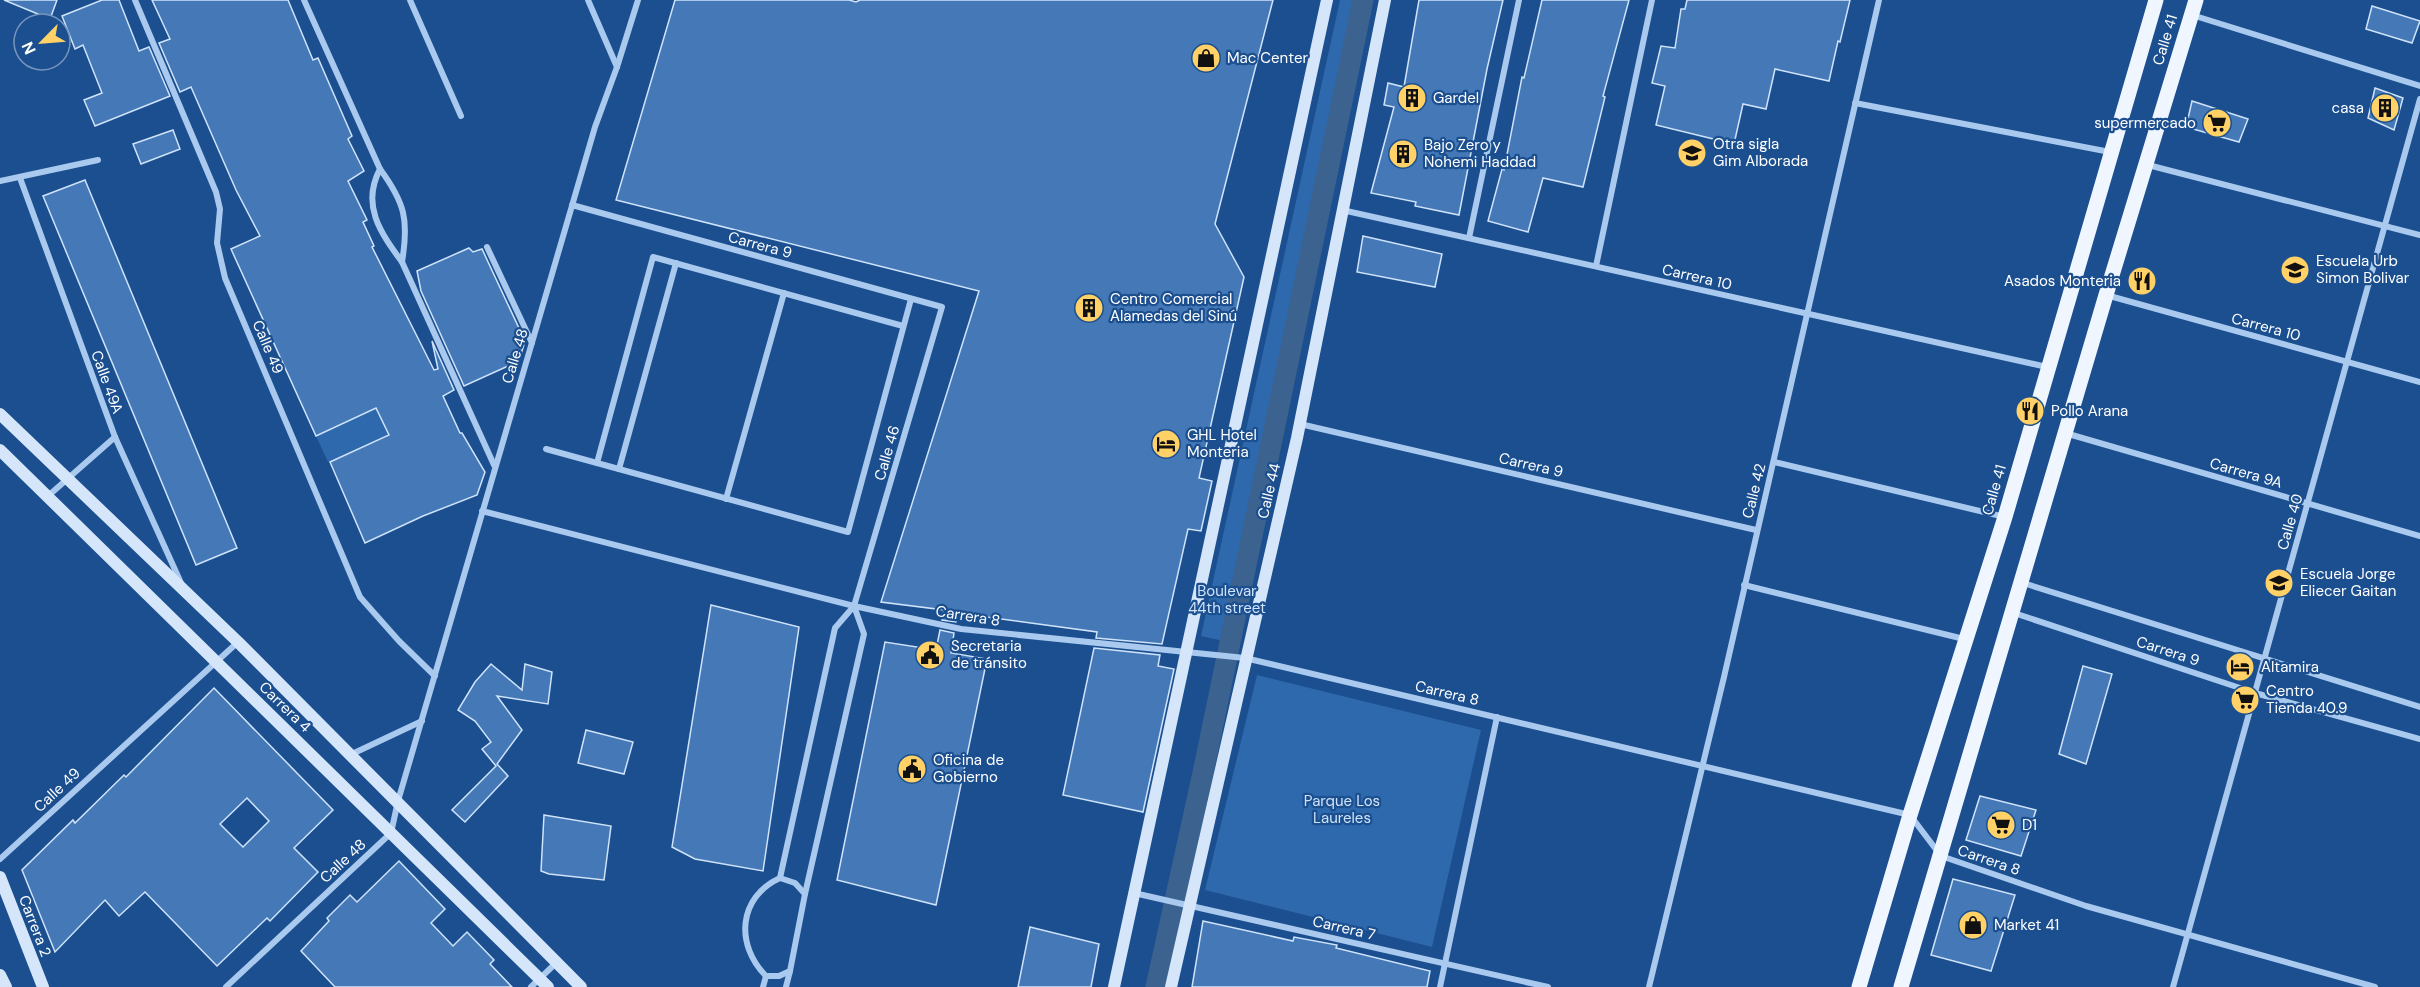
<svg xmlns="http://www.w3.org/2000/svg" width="2420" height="987" viewBox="0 0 2420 987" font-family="'DM Sans',sans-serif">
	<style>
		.green { fill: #2e69ad }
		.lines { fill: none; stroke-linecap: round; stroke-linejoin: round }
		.canal { stroke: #3c6290; stroke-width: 21 }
		.building { fill: #4478b7; stroke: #cfe3fa; stroke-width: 1.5; fill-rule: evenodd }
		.street { stroke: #a9c9ee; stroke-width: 6 }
		.secondary { stroke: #d6e6fa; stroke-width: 12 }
		.primary { stroke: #f0f6ff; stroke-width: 15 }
		.labels { text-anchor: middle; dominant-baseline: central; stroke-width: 4.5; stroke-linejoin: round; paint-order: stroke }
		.street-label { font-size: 15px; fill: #fff; stroke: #1b4f8f }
		.poi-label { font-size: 15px; fill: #fff; stroke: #1b4f8f; text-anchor: start }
		.park-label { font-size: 15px; fill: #cfe3fa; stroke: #1b4f8f }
	</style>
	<rect width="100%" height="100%" fill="#1b4f8f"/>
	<g class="green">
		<path d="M1340 0H1372L1237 644 1201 636Z"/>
		<path d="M376 408 388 435 328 462 316 436Z"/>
		<path d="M1257 675 1481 730 1432 947 1205 890Z"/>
	</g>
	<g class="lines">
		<path class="canal" d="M1156 987 1204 768 1363 0"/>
	</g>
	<g class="building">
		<path d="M4 0H57L50 19Z"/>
		<path d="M102 0H119L139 51 149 47 170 96 95 126 84 100 102 93 83 45 75 49 62 16Z"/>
		<path d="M152 0H288L313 60 318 58 352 136 348 139 364 171 348 181 367 220 363 222 374 246 372 247 434 370 438 369 432 341 454 390 443 396 460 433H462L485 472 477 495 423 516 365 543 330 462 389 435 376 408 316 436 231 249 260 236 236 190 191 87 180 92 159 43 170 39Z"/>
		<path d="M675 0H849L856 2 860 0H1273L1215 224 1244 277 1199 478 1212 481 1201 531 1188 529 1162 644 1096 638 1097 632 957 613 956 622 942 620 944 610 881 602 979 291 616 200Z"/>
		<path d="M1419 0H1503L1487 69 1459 215 1415 206 1416 202 1371 193 1394 107 1384 105 1388 83 1404 87Z"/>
		<path d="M1542 0H1629L1603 96 1605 97 1583 187 1543 178 1528 232 1488 221 1502 169 1504 170 1522 77 1524 78Z"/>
		<path d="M1687 0H1850L1840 42 1838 41 1829 81 1775 69 1766 109 1743 104 1734 144 1656 125 1665 86 1652 83 1661 46 1675 48 1681 9H1685Z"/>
		<path d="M2372 6 2420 21 2412 43 2366 29Z"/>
		<path d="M2375 88 2403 98 2394 130 2368 118Z"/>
		<path d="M2192 101 2248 119 2239 142 2186 127Z"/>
		<path d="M173 130 180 149 141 164 133 144Z"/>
		<path d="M85 180 237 548 196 565 43 196Z"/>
		<path d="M1363 236 1442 254 1435 287 1357 272Z"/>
		<path d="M469 248 473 252 482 249 525 341 519 361 464 386 421 291 417 271Z"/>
		<path d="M711 605 799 627 763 871 695 859 672 847Z"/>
		<path d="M940 630 954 633 951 653 987 659 936 905 837 880 885 642 936 650Z"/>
		<path d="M1094 648 1160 655 1158 666 1174 669 1143 812 1063 795Z"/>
		<path d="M491 664 522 690 525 664 552 672 548 704 497 696 522 730 497 764 508 776 465 822 452 810 496 766 482 749 491 742 475 721 458 710 475 682Z"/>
		<path d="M2083 666 2112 674 2086 764 2059 754Z"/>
		<path d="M214 688 333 810 294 848 318 872 270 921 267 918 217 966 145 892 119 916 105 900 55 952 22 870 73 820 75 823 124 775 126 777ZM247 798 269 821 243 847 220 824Z"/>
		<path d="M586 730 633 742 624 774 578 763Z"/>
		<path d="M1980 796 2036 810 2021 856 1966 840Z"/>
		<path d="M544 815 611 826 604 880 549 874 541 871Z"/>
		<path d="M399 861 445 909 431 923 453 946 467 932 494 960 490 964 512 987H335L301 951 329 921 327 918 350 895 357 902Z"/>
		<path d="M1953 879 2015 895 1991 971 1931 955Z"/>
		<path d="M1203 921 1293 941 1294 937 1337 945 1336 948 1430 971 1427 987H1192Z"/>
		<path d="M1030 927 1099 944 1091 987H1018Z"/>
	</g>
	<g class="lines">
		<g class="street">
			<path d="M135 0 216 192 220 209 217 243 225 278 360 597 399 641 435 676"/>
			<path d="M304 0 380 169C405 203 409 220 402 262"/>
			<path d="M410 0 461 116"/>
			<path d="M588 0 617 67"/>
			<path d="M2192 15 2420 86"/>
			<path d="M1855 103 2110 152"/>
			<path d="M2148 165 2420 235"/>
			<path d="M380 169C361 205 380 232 402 262L494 465"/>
			<path d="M20 178 115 437 181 583"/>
			<path d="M0 181 98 160"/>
			<path d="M572 205 942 307 854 606 835 628 780 878"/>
			<path d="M1342 210 2047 367"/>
			<path d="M1469 238 1519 0"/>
			<path d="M487 247 532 343"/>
			<path d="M1596 266 1652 0"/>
			<path d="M2106 295 2420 382"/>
			<path d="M1300 424 1756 530"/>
			<path d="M2065 433 2420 536"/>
			<path d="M546 449 848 532 911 299"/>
			<path d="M1774 462 2005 517"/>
			<path d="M597 463 653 257 903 326"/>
			<path d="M619 469 676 263"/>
			<path d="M48 496 115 437"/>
			<path d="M726 499 784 293"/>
			<path d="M482 511 854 606 961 629 1245 658 1910 815 1941 856 2086 906 2375 987"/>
			<path d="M2023 583 2420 707"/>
			<path d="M1744 585 1964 639"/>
			<path d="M2014 613 2255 693 2420 739"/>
			<path d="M352 754 422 721"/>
			<path d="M0 859 238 642"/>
			<path d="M780 878 795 883 805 894 790 971 779 976H766C735 945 738 897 780 878Z"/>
			<path d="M1134 893 1548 987"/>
			<path d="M805 894 864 634 854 606"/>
			<path d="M226 987 391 833 398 801 595 127 617 67 638 0"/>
			<path d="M531 987 556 963"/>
			<path d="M763 987 766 976"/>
			<path d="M786 987 790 971"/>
			<path d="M1440 987 1497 717"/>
			<path d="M1649 987 1724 677 1879 0"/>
			<path d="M2173 987 2420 99"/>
		</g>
		<g class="secondary">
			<path d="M0 414 238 642 581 987"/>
			<path d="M0 450 548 987"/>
			<path d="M0 877 43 987"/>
			<path d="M0 975 6 987"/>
			<path d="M1114 987 1327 0"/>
			<path d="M1171 987 1297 438 1385 0"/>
		</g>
		<g class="primary">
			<path d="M1859 987 1910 815 2005 517 2156 0"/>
			<path d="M1901 987 2106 295 2196 0"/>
		</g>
	</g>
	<defs>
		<g id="shop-disc" transform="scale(1.5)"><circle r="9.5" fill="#ffd166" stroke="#1b4f8f"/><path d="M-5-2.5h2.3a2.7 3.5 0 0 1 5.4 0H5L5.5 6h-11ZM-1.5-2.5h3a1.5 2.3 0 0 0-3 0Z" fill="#111"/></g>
		<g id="building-disc" transform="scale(1.5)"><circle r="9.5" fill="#ffd166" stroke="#1b4f8f"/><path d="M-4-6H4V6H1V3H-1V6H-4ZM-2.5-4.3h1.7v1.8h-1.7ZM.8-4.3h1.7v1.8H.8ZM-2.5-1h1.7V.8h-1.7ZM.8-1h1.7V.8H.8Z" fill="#111"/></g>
		<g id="supermarket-disc" transform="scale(1.5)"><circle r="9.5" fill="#ffd166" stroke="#1b4f8f"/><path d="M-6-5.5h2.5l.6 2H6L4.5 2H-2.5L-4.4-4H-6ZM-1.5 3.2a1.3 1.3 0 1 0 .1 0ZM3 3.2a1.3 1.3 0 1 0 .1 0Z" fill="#111"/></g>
		<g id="school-disc" transform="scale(1.5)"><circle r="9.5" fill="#ffd166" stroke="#1b4f8f"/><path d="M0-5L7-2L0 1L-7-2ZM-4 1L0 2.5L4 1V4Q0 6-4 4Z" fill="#111"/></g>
		<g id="restaurant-disc" transform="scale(1.5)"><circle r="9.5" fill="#ffd166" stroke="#1b4f8f"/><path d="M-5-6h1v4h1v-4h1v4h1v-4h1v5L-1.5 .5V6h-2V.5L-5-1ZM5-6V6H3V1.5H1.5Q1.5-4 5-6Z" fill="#111"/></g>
		<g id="hotel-disc" transform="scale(1.5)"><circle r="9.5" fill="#ffd166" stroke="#1b4f8f"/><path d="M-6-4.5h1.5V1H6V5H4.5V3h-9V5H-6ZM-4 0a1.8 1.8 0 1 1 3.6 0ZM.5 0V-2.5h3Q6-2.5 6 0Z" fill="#111"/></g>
		<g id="civic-disc" transform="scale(1.5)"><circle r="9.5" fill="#ffd166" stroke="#1b4f8f"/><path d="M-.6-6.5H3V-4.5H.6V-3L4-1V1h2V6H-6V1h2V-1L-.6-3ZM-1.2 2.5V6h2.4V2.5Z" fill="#111"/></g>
	</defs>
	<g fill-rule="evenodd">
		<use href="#shop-disc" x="1206" y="58"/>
		<use href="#building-disc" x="1412" y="98"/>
		<use href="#building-disc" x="2385" y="108"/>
		<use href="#supermarket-disc" x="2217" y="123"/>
		<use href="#school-disc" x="1692" y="153"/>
		<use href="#building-disc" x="1403" y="154"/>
		<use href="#school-disc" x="2295" y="270"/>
		<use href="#restaurant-disc" x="2142" y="281"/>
		<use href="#building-disc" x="1089" y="308"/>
		<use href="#restaurant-disc" x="2030" y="411"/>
		<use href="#hotel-disc" x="1166" y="444"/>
		<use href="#school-disc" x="2279" y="583"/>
		<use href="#civic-disc" x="930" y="655"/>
		<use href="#hotel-disc" x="2240" y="667"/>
		<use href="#supermarket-disc" x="2245" y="700"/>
		<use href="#civic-disc" x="912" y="769"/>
		<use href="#supermarket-disc" x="2001" y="825"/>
		<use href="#shop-disc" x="1973" y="925"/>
	</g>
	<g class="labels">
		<g class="street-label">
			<text transform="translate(2165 40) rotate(-73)">Calle 41</text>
			<text transform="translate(760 245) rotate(15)">Carrera 9</text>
			<text transform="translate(1697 277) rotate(13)">Carrera 10</text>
			<text transform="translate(2266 327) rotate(15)">Carrera 10</text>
			<text transform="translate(268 347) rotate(67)">Calle 49</text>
			<text transform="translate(515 356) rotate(-73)">Calle 48</text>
			<text transform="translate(107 382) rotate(70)">Calle 49A</text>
			<text transform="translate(887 453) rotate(-74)">Calle 46</text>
			<text transform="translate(1531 465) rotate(13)">Carrera 9</text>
			<text transform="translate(2246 473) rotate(16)">Carrera 9A</text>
			<text transform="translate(1994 490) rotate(-74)">Calle 41</text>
			<text transform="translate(1269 491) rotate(-77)">Calle 44</text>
			<text transform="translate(1754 491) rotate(-76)">Calle 42</text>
			<text transform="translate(2290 522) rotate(-74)">Calle 40</text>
			<text transform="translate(968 616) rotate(9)">Carrera 8</text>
			<text transform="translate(2168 651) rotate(18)">Carrera 9</text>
			<text transform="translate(1447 693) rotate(13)">Carrera 8</text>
			<text transform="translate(285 707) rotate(44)">Carrera 4</text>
			<text transform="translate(57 790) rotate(-43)">Calle 49</text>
			<text transform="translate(1989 860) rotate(19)">Carrera 8</text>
			<text transform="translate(343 861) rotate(-43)">Calle 48</text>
			<text transform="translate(35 926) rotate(69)">Carrera 2</text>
			<text transform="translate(1344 928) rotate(13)">Carrera 7</text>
		</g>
		<g class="poi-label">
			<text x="1227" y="58">Mac Center</text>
			<text x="1433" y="98">Gardel</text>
			<text x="2364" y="108" text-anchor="end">casa</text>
			<text x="2196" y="123" text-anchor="end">supermercado</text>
			<text x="1713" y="144">Otra sigla<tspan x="1713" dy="17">Gim Alborada</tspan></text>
			<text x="1424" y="145">Bajo Zero y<tspan x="1424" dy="17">Nohemi Haddad</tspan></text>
			<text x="2316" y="261">Escuela Urb<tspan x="2316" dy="17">Simon Bolivar</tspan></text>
			<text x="2121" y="281" text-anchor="end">Asados Monteria</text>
			<text x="1110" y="299">Centro Comercial<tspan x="1110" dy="17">Alamedas del Sinú</tspan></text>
			<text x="2051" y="411">Pollo Arana</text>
			<text x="1187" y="435">GHL Hotel<tspan x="1187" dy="17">Monteria</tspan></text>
			<text x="2300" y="574">Escuela Jorge<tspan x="2300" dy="17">Eliecer Gaitan</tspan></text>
			<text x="951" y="646">Secretaria<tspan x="951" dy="17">de tránsito</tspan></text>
			<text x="2261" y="667">Altamira</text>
			<text x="2266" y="691">Centro<tspan x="2266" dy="17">Tienda 40.9</tspan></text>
			<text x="933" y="760">Oficina de<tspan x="933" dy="17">Gobierno</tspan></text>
			<text x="2022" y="825">D1</text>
			<text x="1994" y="925">Market 41</text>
		</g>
		<g class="park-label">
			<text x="1227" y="591">Boulevar<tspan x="1227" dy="17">44th street</tspan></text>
			<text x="1342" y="801">Parque Los<tspan x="1342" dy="17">Laureles</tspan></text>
		</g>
	</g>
	<g transform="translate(42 42) rotate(245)"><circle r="28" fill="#1b4f8f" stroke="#7695bc" stroke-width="1.5"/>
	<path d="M0-4.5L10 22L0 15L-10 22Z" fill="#ffd166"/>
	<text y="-9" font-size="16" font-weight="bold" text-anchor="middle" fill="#ffffff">N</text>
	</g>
</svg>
